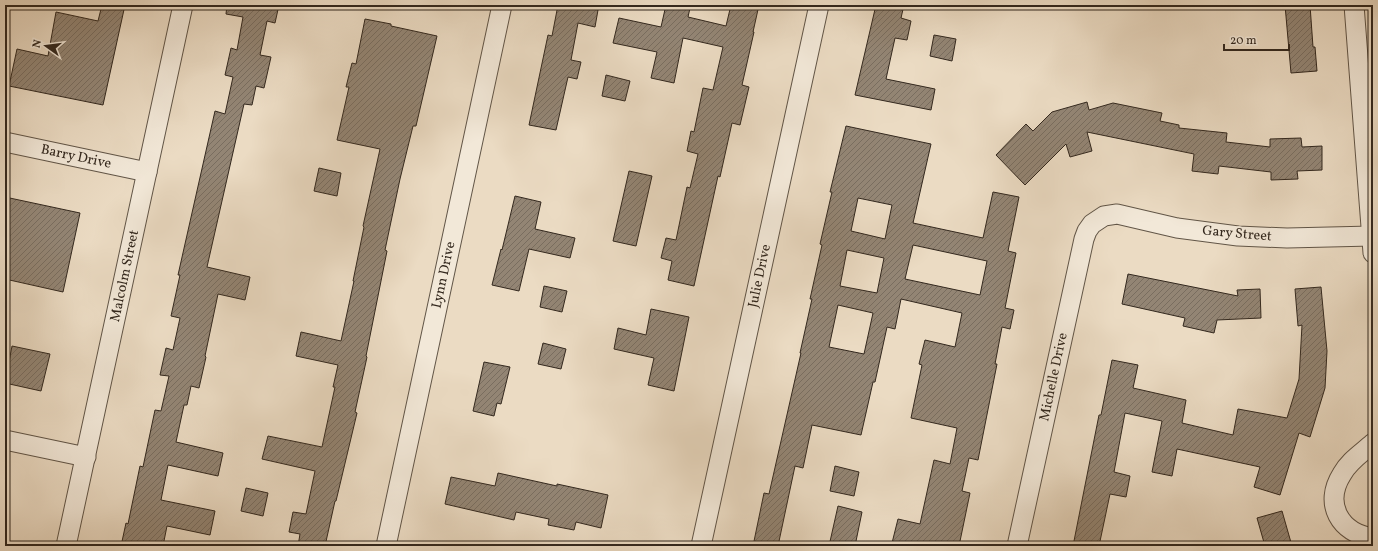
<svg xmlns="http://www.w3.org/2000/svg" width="1378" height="551" viewBox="0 0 1378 551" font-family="Vollkorn,serif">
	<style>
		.building { fill: url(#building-hatch); stroke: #33281e; fill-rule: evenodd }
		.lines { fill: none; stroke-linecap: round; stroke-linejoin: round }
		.street-casing { stroke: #615547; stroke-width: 21 }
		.street { stroke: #f2e8d8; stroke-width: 19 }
		.labels { text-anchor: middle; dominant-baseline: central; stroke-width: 3.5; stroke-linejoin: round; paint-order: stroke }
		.street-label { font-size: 14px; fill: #33281e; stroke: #f2e8d8 }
	</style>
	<defs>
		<pattern id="building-hatch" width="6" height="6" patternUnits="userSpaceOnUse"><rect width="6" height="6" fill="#938574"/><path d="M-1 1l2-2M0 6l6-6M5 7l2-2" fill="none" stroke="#796d5f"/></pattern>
	</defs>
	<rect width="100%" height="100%" fill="#ebdbc3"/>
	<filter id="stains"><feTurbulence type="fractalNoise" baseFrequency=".005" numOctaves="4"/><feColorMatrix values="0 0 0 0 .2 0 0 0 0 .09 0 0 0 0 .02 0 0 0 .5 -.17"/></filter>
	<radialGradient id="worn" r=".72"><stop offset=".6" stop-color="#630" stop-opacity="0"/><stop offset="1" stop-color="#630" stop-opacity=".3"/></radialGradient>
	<g class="building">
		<path d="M102 5H125L103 105 9 86 17 49 48 56 56 12 98 21Z"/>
		<path d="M227 5H279L275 23 267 21 260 55 271 57 264 88 256 86 252 105 244 104 207 267 250 277 245 300 218 294 205 356 206 357 199 388 191 386 187 405H184L176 442 223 453 218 476 168 465 161 500 215 511 210 535 167 526 163 546H121L126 523 128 524 140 466 143 467 155 410 161 411 169 376 160 375 166 348 173 350 180 318 171 316 180 275H178L215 111 225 114 233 77 225 75 231 48 237 50 243 17 226 14Z"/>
		<path d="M558 5H586V7L598 10 595 27 578 23 571 60 581 62 577 79 568 77 556 130 529 125 548 35 552 36Z"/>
		<path d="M666 5H674L690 8 688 17 726 26 731 5H759L753 32H754L742 85 749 87 740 125 732 123 720 177 718 176 694 286 668 280 672 261 661 258 666 238 676 240 687 187 690 188 698 154 687 151 691 131 694 132 703 88 713 90 723 47 683 38 674 83 651 78 657 52 613 43 619 18 661 27Z"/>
		<path d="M876 5H904L901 18 911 21 907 40 895 38 886 79 935 89 931 110 855 95Z"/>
		<path d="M1285 5H1310L1313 47H1315L1317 71 1291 73Z"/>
		<path d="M365 19 391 24V26L437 36 416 126H413L400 179 385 250 387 251 366 356 367 357 355 412 357 413 336 501H335L325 546H298L300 534 289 532 293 512 306 514 315 471 262 459 268 436 322 447 335 387H333L338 365 296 356 301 332 341 341 354 281H353L364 227 363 226 380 149 337 140 349 87H346L352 63 356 64Z"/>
		<path d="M934 35 956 39 952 61 930 56Z"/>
		<path d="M606 75 630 81 625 101 602 96Z"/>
		<path d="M1087 102 1089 110 1113 103 1162 113 1160 121 1179 125V128L1227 133 1226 142 1270 147V139L1301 138 1302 147 1322 146V170L1297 171 1298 179 1271 180V172L1219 166 1218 174 1192 171 1194 154 1087 132 1092 151 1070 157 1066 144 1025 185 996 155 1026 124 1033 131 1052 112Z"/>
		<path d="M846 126 931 144 913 223 983 238 993 192 1019 197 1008 251 1016 253 1005 308 1014 310 1010 329 1002 327 995 364H997L978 460 969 458 962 491 970 493 959 546H908L892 543 898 519 920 524 934 460 950 464 957 428 911 418 922 365 919 364 925 340 955 347 962 313 901 299 895 329 887 327 875 382H873L861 435 812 425 803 468 795 466 778 546H753L764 493 769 494 801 353H800L812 299H810L822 245 820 244 832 192H830ZM858 198 892 205 885 239 851 231ZM913 245 987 261 980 295 905 279ZM847 250 884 258 877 293 840 286ZM838 305 873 313 864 354 829 347Z"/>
		<path d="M319 168 341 173 337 196 314 191Z"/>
		<path d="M629 171 652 176 636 246 613 241Z"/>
		<path d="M515 196 541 202 535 229 575 238 570 258 529 249 519 291 492 285 501 249 502 250Z"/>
		<path d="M5 197 80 213 63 292 5 279Z"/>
		<path d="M1128 274 1238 296 1237 290 1260 289 1261 318 1217 320 1214 333 1183 326 1185 318 1122 304Z"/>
		<path d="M544 286 567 291 562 312 540 307Z"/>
		<path d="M1321 287 1327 351 1325 388 1310 437 1299 433 1280 495 1254 487 1260 467 1177 449 1172 476 1152 472 1162 421 1125 413 1114 472 1130 476 1126 497 1110 494 1099 546H1073L1099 415H1101L1112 360 1138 365 1133 388 1186 400 1182 423 1233 435 1238 409 1287 418 1299 379 1302 325 1298 326 1295 289Z"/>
		<path d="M651 309 689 317 674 391 648 385 654 358 614 349 618 328 646 335Z"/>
		<path d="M543 343 566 349 561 369 538 364Z"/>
		<path d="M12 346 50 354 41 391 5 383Z"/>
		<path d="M484 362 510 367 501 404 497 403 494 416 473 411Z"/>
		<path d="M835 466 859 472 854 496 830 491Z"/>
		<path d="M498 473 557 486V484L608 495 601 528 576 522 574 530 548 525 549 519 516 512 514 520 445 504 451 477 495 486Z"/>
		<path d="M246 488 268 493 263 516 241 511Z"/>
		<path d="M838 506 862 512 855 546H829Z"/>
		<path d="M1282 511 1292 546H1265L1257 518Z"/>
	</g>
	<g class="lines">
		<g class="street-casing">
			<g id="street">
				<path d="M1354 5 1373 253"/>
				<path d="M5 142 147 172"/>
				<path d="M5 440 86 457"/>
				<path d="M1373 443C1362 453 1349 461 1342 474 1323 504 1340 533 1373 538"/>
				<path d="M66 546 183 5"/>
				<path d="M386 546 502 5"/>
				<path d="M701 546 819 5"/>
				<path d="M1017 546 1084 239 1087 231 1092 224 1104 216 1117 214 1177 228 1238 236 1287 238 1372 236"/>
			</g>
		</g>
		<use href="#street" class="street"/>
	</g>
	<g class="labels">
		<g class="street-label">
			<text transform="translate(76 157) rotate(12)">Barry Drive</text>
			<text transform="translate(1237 234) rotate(5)">Gary Street</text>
			<text transform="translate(444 275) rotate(-78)">Lynn Drive</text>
			<text transform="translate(125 276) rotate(-78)">Malcolm Street</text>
			<text transform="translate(760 276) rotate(-78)">Julie Drive</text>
			<text transform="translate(1054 377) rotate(-78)">Michelle Drive</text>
		</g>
	</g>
	<rect width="1378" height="551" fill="none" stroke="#ebdbc3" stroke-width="20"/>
	<rect x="6" y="6" width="1366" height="539" fill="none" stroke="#33281e" stroke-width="2"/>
	<rect x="10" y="10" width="1358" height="531" fill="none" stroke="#33281e"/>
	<g transform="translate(46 46) rotate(284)" stroke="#f2e8d8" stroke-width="3" paint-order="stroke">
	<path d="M0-3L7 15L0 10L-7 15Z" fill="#33281e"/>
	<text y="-6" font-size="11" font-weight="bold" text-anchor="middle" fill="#33281e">N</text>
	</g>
	<path d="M1224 44v6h65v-6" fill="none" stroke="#33281e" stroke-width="2"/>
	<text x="1230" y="44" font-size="12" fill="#33281e" stroke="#f2e8d8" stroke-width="3" paint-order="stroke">20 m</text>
	<rect width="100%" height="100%" filter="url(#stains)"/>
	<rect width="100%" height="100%" fill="url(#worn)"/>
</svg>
